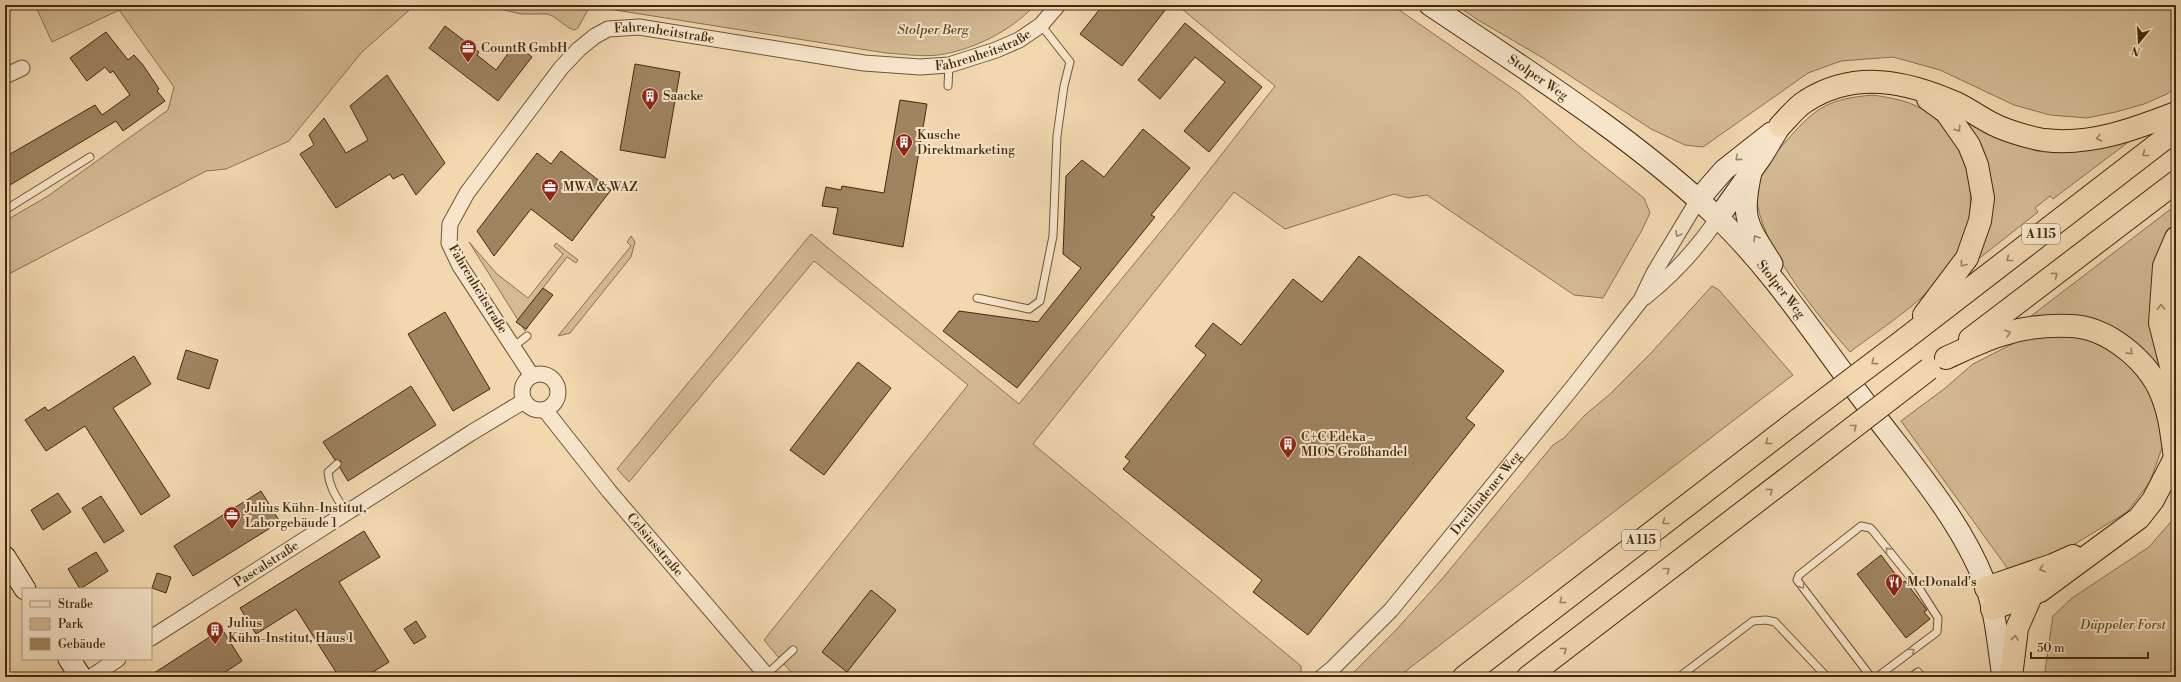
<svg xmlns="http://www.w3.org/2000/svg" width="2181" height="682" viewBox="0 0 2181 682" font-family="'Libre Bodoni',serif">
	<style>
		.green { fill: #d4ba93; stroke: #8b7250 }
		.building { fill: #9e8461; stroke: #422a0c }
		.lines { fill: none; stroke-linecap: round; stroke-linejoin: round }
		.lane-casing { stroke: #6e5535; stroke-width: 9 }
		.street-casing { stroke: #6e5535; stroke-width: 17 }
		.secondary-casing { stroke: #422a0c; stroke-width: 23 }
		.highway-casing { stroke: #422a0c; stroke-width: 24 }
		.lane { stroke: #f7e5cb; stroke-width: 7 }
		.street { stroke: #f7e5cb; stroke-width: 15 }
		.secondary { stroke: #f7e5cb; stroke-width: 21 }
		.highway { stroke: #f2d7af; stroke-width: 22 }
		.highway-bridge-casing { stroke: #422a0c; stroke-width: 24; stroke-linecap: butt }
		.highway-bridge { stroke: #f2d7af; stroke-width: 22 }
		.oneway { stroke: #9a805e }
		.oneway2 { stroke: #9c886c }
		.labels { text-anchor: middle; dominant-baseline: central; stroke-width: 4; stroke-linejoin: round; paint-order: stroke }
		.shield { fill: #f7e5cb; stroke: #786245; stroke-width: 1 }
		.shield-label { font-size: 12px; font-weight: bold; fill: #422a0c }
		.park-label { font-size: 13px; font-style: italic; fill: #5f4727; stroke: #f7e5cb }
		.street-label { font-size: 13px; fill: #422a0c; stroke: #f7e5cb }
		.poi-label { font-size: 13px; fill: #422a0c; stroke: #f7e5cb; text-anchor: start }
	</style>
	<rect width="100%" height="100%" fill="#f2d7af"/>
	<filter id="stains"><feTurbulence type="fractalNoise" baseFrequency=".005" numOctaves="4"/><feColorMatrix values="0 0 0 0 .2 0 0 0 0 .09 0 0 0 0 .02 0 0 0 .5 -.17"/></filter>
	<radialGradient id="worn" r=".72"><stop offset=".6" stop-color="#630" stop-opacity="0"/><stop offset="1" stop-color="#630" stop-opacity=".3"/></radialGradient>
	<g class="green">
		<path d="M35 5H415L362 52 289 141 226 169 206 171 5 276V221L48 196 168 110 174 87 119 10 52 42Z"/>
		<path d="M484 5H1035C1011 31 973 50 938 55 921 57 903 54 886 53L590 6 578 28 574 30 569 28 553 16 547 14H521Z"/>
		<path d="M1177 5H1392L1519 93 1580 147 1644 198 1650 213 1642 230 1603 298 1574 295 1427 195 1408 198 1394 194 1285 229 1234 192 1033 444 1301 666V677H795L764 640 968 385 814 261 629 482 617 469 811 234 1019 404 1175 214 1275 86Z"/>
		<path d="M1456 5H2176V87L2167 94 2144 104 2116 112 2087 118 2050 115 2014 105 1940 70 1893 57 1841 61 1808 73 1703 147 1685 145 1651 129 1543 58 1478 20Z"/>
		<path d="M1873 95C1892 98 1912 101 1928 113 1973 145 1982 210 1956 257 1935 295 1884 326 1850 352 1816 313 1758 245 1756 192 1756 188 1755 183 1756 180 1760 165 1778 151 1788 139 1817 106 1829 99 1873 95Z"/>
		<path d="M1950 111 1989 134 2131 140 2053 199 2050 196 2035 208 2038 212 1976 261 1985 221Z"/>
		<path d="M2176 205V217L2156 260 2168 390 2111 334 2018 326Z"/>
		<path d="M631 236 635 242 631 257 570 333 558 336 631 246 627 242Z"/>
		<path d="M469 242 497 274 528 298 563 254 554 246 556 243 578 260 576 263 567 257 522 315 528 327 525 331Z"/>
		<path d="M1712 286 1719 290 1793 375 1398 677H1349L1395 631 1442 579 1553 445 1564 438 1585 415 1610 394 1651 353Z"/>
		<path d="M2051 335 2072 336 2091 341 2120 356 2142 380 2157 406 2163 445 2150 482 2127 512 2057 555 2008 569 1901 421 1944 389 1973 364 2018 341Z"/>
		<path d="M2176 516V677H2044L2053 616 2072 598 2149 547Z"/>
	</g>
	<g class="building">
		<path d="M1103 5H1169L1122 66 1080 34Z"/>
		<path d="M1185 23 1262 87 1209 152 1184 131 1225 82 1195 57 1160 99 1138 80Z"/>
		<path d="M445 26 479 52 477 55 496 70 515 44 532 57 498 101 429 48Z"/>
		<path d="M106 32 128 60 134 55 143 65 159 89 157 91 165 101 123 131 116 121 5 188V157L95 105 102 115 130 95 113 71 110 73 105 67 87 81 70 58Z"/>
		<path d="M635 64 680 72 665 158 620 150Z"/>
		<path d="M387 75 445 163 416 195 403 174 393 179 390 174 336 208 300 154 314 145 309 135 324 118 346 153 368 140 350 106Z"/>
		<path d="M900 100 927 104 903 247 833 234 838 208 822 206 826 187 841 190 842 186 884 193Z"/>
		<path d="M1143 129 1190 168 1151 215 1155 217 1017 388 943 331 959 311 1038 322 1081 268 1063 254 1066 176 1082 160 1104 177Z"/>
		<path d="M561 151 611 190 572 241 531 209 494 256 477 231 537 153 551 164Z"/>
		<path d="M1359 256 1504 371 1466 418 1475 425 1308 635 1253 592 1262 580 1123 469 1130 461 1125 457 1206 355 1195 346 1213 323 1241 345 1293 279 1322 302Z"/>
		<path d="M543 288 553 295 526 329 516 322Z"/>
		<path d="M445 312 490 389 453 411 408 334Z"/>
		<path d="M186 350 218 360 209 389 177 379Z"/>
		<path d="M134 356 151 384 113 408 170 496 141 515 85 426 46 451 25 420 45 407 48 411Z"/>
		<path d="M858 362 891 388 824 475 790 450Z"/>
		<path d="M411 386 436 425 348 481 340 468 341 461 335 460 323 442Z"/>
		<path d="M261 491 280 522 193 576 174 546Z"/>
		<path d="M58 493 71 512 43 530 31 510Z"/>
		<path d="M101 496 124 531 104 543 82 508Z"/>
		<path d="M364 531 380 557 339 582 389 662 365 677H339L296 609 256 634 240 608Z"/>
		<path d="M96 552 108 571 80 589 68 569Z"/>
		<path d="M1881 555 1902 583 1905 581 1927 610 1924 612 1930 619 1906 638 1857 574Z"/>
		<path d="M157 573 171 577 166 593 152 588Z"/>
		<path d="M871 590 896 610 847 672 822 652Z"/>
		<path d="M416 621 426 637 414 644 404 629Z"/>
		<path d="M222 629 242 661 218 677H148Z"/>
	</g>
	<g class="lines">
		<g class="lane-casing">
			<g id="lane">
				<path d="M948 86 949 65"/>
				<path d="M5 210 90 157"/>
				<path d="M977 298 1029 309 1040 301 1053 236 1057 136 1064 86 1070 62 1041 25"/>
				<path d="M513 347 527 336"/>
				<path d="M337 464 328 472C329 488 338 499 346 513"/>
				<path d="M766 675 793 650"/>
				<path d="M1679 677 1753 621 1766 620 1775 622 1827 677"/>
				<path d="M1871 677 1797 580 1799 575 1861 526 1870 528 1873 531 1919 588 1938 618 1937 632 1881 674"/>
				<path d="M1911 677 1918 672 1922 677"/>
			</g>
		</g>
		<g class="street-casing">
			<g id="street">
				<path d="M5 76 22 68"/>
				<path d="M1645 297C1674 274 1697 249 1718 218"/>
				<circle cx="540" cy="392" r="18"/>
				<path id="s1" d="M532 376 460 266 449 243 450 224 467 193 561 68 579 49 595 36 608 29 639 27 864 63 920 67 949 65 996 50 1019 40 1041 25 1058 5"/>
				<path id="s2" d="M545 410 609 491 768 677"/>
				<path id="s3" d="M151 638 471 433 524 401"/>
				<path d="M91 677 118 659"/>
				<path id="s4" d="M1322 677 1333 668 1391 610 1573 387 1641 300 1654 273 1698 200"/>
			</g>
		</g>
		<g class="secondary-casing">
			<g id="secondary">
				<path id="s5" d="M1430 5C1528 71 1630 135 1716 216 1773 270 1819 342 1867 405 1908 460 1960 518 1985 583 1996 613 1998 646 2003 677"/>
				<path d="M1752 168C1740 218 1746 223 1772 264"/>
				<path d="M1698 200 1724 170 1771 133"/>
				<path d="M1718 218 1762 156 1780 126"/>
				<path d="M5 557 25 589"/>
				<path d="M69 659 81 677"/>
			</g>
		</g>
		<g class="highway-casing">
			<g id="highway">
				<path d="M1780 126C1788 118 1796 107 1806 101 1855 70 1906 81 1956 103 1969 109 1982 119 1995 125 2007 131 2031 138 2044 140 2090 146 2134 129 2176 113"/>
				<path d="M2176 238 2164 266 2160 323 2176 386"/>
				<path d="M1924 315 1967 258 1980 221 1983 198 1977 165 1969 145 1946 112 1928 99"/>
				<path d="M1905 339 2176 130"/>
				<path d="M1970 339 2176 182"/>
				<path d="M1946 358C1966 349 1987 338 2008 333 2028 327 2049 325 2071 326 2107 327 2147 360 2161 393 2170 414 2172 437 2175 458"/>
				<path d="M1986 588 2053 565 2073 556"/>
				<path d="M1992 609 2040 591 2139 518 2153 500 2176 456"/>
				<path d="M1464 677 1799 419"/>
				<path d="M1528 677 1824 450"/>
				<path d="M2011 677 2017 628 2032 594"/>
			</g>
		</g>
		<use href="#lane" class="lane"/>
		<use href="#street" class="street"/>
		<use href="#secondary" class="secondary"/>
		<use href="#highway" class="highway"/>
		<g class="highway-bridge-casing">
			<g id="highway-bridge">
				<path d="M1799 419 1905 339"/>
				<path d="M1824 450 1929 369"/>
			</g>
		</g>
		<use href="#highway-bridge" class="highway-bridge"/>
	</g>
	<defs><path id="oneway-chevron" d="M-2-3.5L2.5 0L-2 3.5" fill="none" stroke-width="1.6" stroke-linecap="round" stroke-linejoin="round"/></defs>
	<g class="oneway">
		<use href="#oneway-chevron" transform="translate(1958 129) rotate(55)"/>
		<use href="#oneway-chevron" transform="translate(2099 138) rotate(166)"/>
		<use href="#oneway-chevron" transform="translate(2145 154) rotate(142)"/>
		<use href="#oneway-chevron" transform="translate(2009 259) rotate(142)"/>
		<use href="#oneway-chevron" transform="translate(1963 264) rotate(127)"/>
		<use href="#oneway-chevron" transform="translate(2055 275) rotate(-37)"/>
		<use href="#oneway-chevron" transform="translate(2161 307) rotate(-89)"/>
		<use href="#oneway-chevron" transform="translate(2008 333) rotate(-16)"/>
		<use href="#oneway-chevron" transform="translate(2130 352) rotate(46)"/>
		<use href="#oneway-chevron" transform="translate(1874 362) rotate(143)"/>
		<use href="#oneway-chevron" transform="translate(1854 427) rotate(-38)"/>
		<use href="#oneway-chevron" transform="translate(1768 442) rotate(142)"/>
		<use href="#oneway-chevron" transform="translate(1770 491) rotate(-38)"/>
		<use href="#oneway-chevron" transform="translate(1665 522) rotate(142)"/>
		<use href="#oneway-chevron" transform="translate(2042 569) rotate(160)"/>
		<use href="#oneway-chevron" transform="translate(1667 570) rotate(-38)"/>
		<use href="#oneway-chevron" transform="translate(1562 601) rotate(142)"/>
		<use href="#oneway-chevron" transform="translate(2015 638) rotate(-84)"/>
		<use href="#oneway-chevron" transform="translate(1564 650) rotate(-38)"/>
	</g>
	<g class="oneway2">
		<use href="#oneway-chevron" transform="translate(1738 158) rotate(140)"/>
		<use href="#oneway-chevron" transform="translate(1678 234) rotate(121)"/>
		<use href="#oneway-chevron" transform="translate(1756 238) rotate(-122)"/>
		<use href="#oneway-chevron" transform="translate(1888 550) rotate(-129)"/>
		<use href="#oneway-chevron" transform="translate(1802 586) rotate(53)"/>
		<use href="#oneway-chevron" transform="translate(1912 651) rotate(-37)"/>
	</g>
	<defs>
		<g id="office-pin" transform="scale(0.9)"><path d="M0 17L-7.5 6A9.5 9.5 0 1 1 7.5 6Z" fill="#8f2418" stroke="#f7e5cb"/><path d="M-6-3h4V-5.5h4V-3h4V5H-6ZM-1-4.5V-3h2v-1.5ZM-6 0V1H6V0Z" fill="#fff"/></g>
		<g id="building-pin" transform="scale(0.9)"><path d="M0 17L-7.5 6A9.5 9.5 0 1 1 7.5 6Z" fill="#8f2418" stroke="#f7e5cb"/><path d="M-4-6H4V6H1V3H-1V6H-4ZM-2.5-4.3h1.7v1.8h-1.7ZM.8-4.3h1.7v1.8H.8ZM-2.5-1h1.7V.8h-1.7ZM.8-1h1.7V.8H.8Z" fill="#fff"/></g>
		<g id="restaurant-pin" transform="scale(0.9)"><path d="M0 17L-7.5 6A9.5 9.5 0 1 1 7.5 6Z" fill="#8f2418" stroke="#f7e5cb"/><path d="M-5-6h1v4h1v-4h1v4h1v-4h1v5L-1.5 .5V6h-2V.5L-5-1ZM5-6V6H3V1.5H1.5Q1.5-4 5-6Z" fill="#fff"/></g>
	</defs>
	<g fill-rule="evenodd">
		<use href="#office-pin" x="468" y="48"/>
		<use href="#building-pin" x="650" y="96"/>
		<use href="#building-pin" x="904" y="142"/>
		<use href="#office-pin" x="550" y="187"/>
		<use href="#building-pin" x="1288" y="444"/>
		<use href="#office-pin" x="232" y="515"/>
		<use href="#restaurant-pin" x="1894" y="582"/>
		<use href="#building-pin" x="215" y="630"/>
	</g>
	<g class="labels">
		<g class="shield">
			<rect x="2022" y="224" width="38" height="20" rx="3"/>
			<rect x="1622" y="530" width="38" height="20" rx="3"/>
		</g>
		<g class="shield-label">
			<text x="2041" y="234">A 115</text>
			<text x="1641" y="540">A 115</text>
		</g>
		<g class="park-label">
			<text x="933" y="30">Stolper Berg</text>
			<text x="2123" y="625">Düppeler Forst</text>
		</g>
		<g class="street-label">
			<text stroke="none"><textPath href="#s1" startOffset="486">Fahrenheitstraße</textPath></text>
			<text stroke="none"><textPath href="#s1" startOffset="810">Fahrenheitstraße</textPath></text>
			<text stroke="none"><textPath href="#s5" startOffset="130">Stolper Weg</textPath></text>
			<text transform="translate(478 289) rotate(59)">Fahrenheitstraße</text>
			<text stroke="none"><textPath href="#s5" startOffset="454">Stolper Weg</textPath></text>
			<text stroke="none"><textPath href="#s4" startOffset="247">Dreilindener Weg</textPath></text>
			<text stroke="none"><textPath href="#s2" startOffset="174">Celsiusstraße</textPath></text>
			<text stroke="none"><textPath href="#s3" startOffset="137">Pascalstraße</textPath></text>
		</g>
		<g class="poi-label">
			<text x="481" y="48">CountR GmbH</text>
			<text x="663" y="96">Saacke</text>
			<text x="917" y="135">Kusche<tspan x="917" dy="15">Direktmarketing</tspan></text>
			<text x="563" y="187">MWA &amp; WAZ</text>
			<text x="1301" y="437">C+C Edeka -<tspan x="1301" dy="15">MIOS Großhandel</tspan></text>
			<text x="245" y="508">Julius Kühn-Institut,<tspan x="245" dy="15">Laborgebäude 1</tspan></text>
			<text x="1907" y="582">McDonald's</text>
			<text x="228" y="623">Julius<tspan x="228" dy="15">Kühn-Institut, Haus 1</tspan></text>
		</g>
	</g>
	<rect width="2181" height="682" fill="none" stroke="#f2d7af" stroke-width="20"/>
	<rect x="6" y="6" width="2169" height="670" fill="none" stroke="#422a0c" stroke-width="2"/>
	<rect x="10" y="10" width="2161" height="662" fill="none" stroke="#422a0c"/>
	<rect x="22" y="588" width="130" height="72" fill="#f7e5cb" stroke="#af9a7f"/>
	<rect x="30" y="601" width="20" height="6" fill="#f7e5cb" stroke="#af9a7f"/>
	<text x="58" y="608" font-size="12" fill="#422a0c">Straße</text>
	<rect x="30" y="618" width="20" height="12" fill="#d4ba93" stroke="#af9a7f"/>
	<text x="58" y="628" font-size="12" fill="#422a0c">Park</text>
	<rect x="30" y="638" width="20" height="12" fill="#9e8461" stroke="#af9a7f"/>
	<text x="58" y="648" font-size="12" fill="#422a0c">Gebäude</text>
	<g transform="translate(2139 42) rotate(198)" stroke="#f7e5cb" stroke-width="3" paint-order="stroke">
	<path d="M0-3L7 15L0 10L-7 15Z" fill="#422a0c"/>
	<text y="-6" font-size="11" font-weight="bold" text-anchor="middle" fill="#422a0c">N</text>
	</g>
	<path d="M2031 652v6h117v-6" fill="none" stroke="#422a0c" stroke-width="2"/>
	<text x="2037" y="652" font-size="12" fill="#422a0c" stroke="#f7e5cb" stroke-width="3" paint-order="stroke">50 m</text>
	<rect width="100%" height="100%" filter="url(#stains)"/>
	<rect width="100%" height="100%" fill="url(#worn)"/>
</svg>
